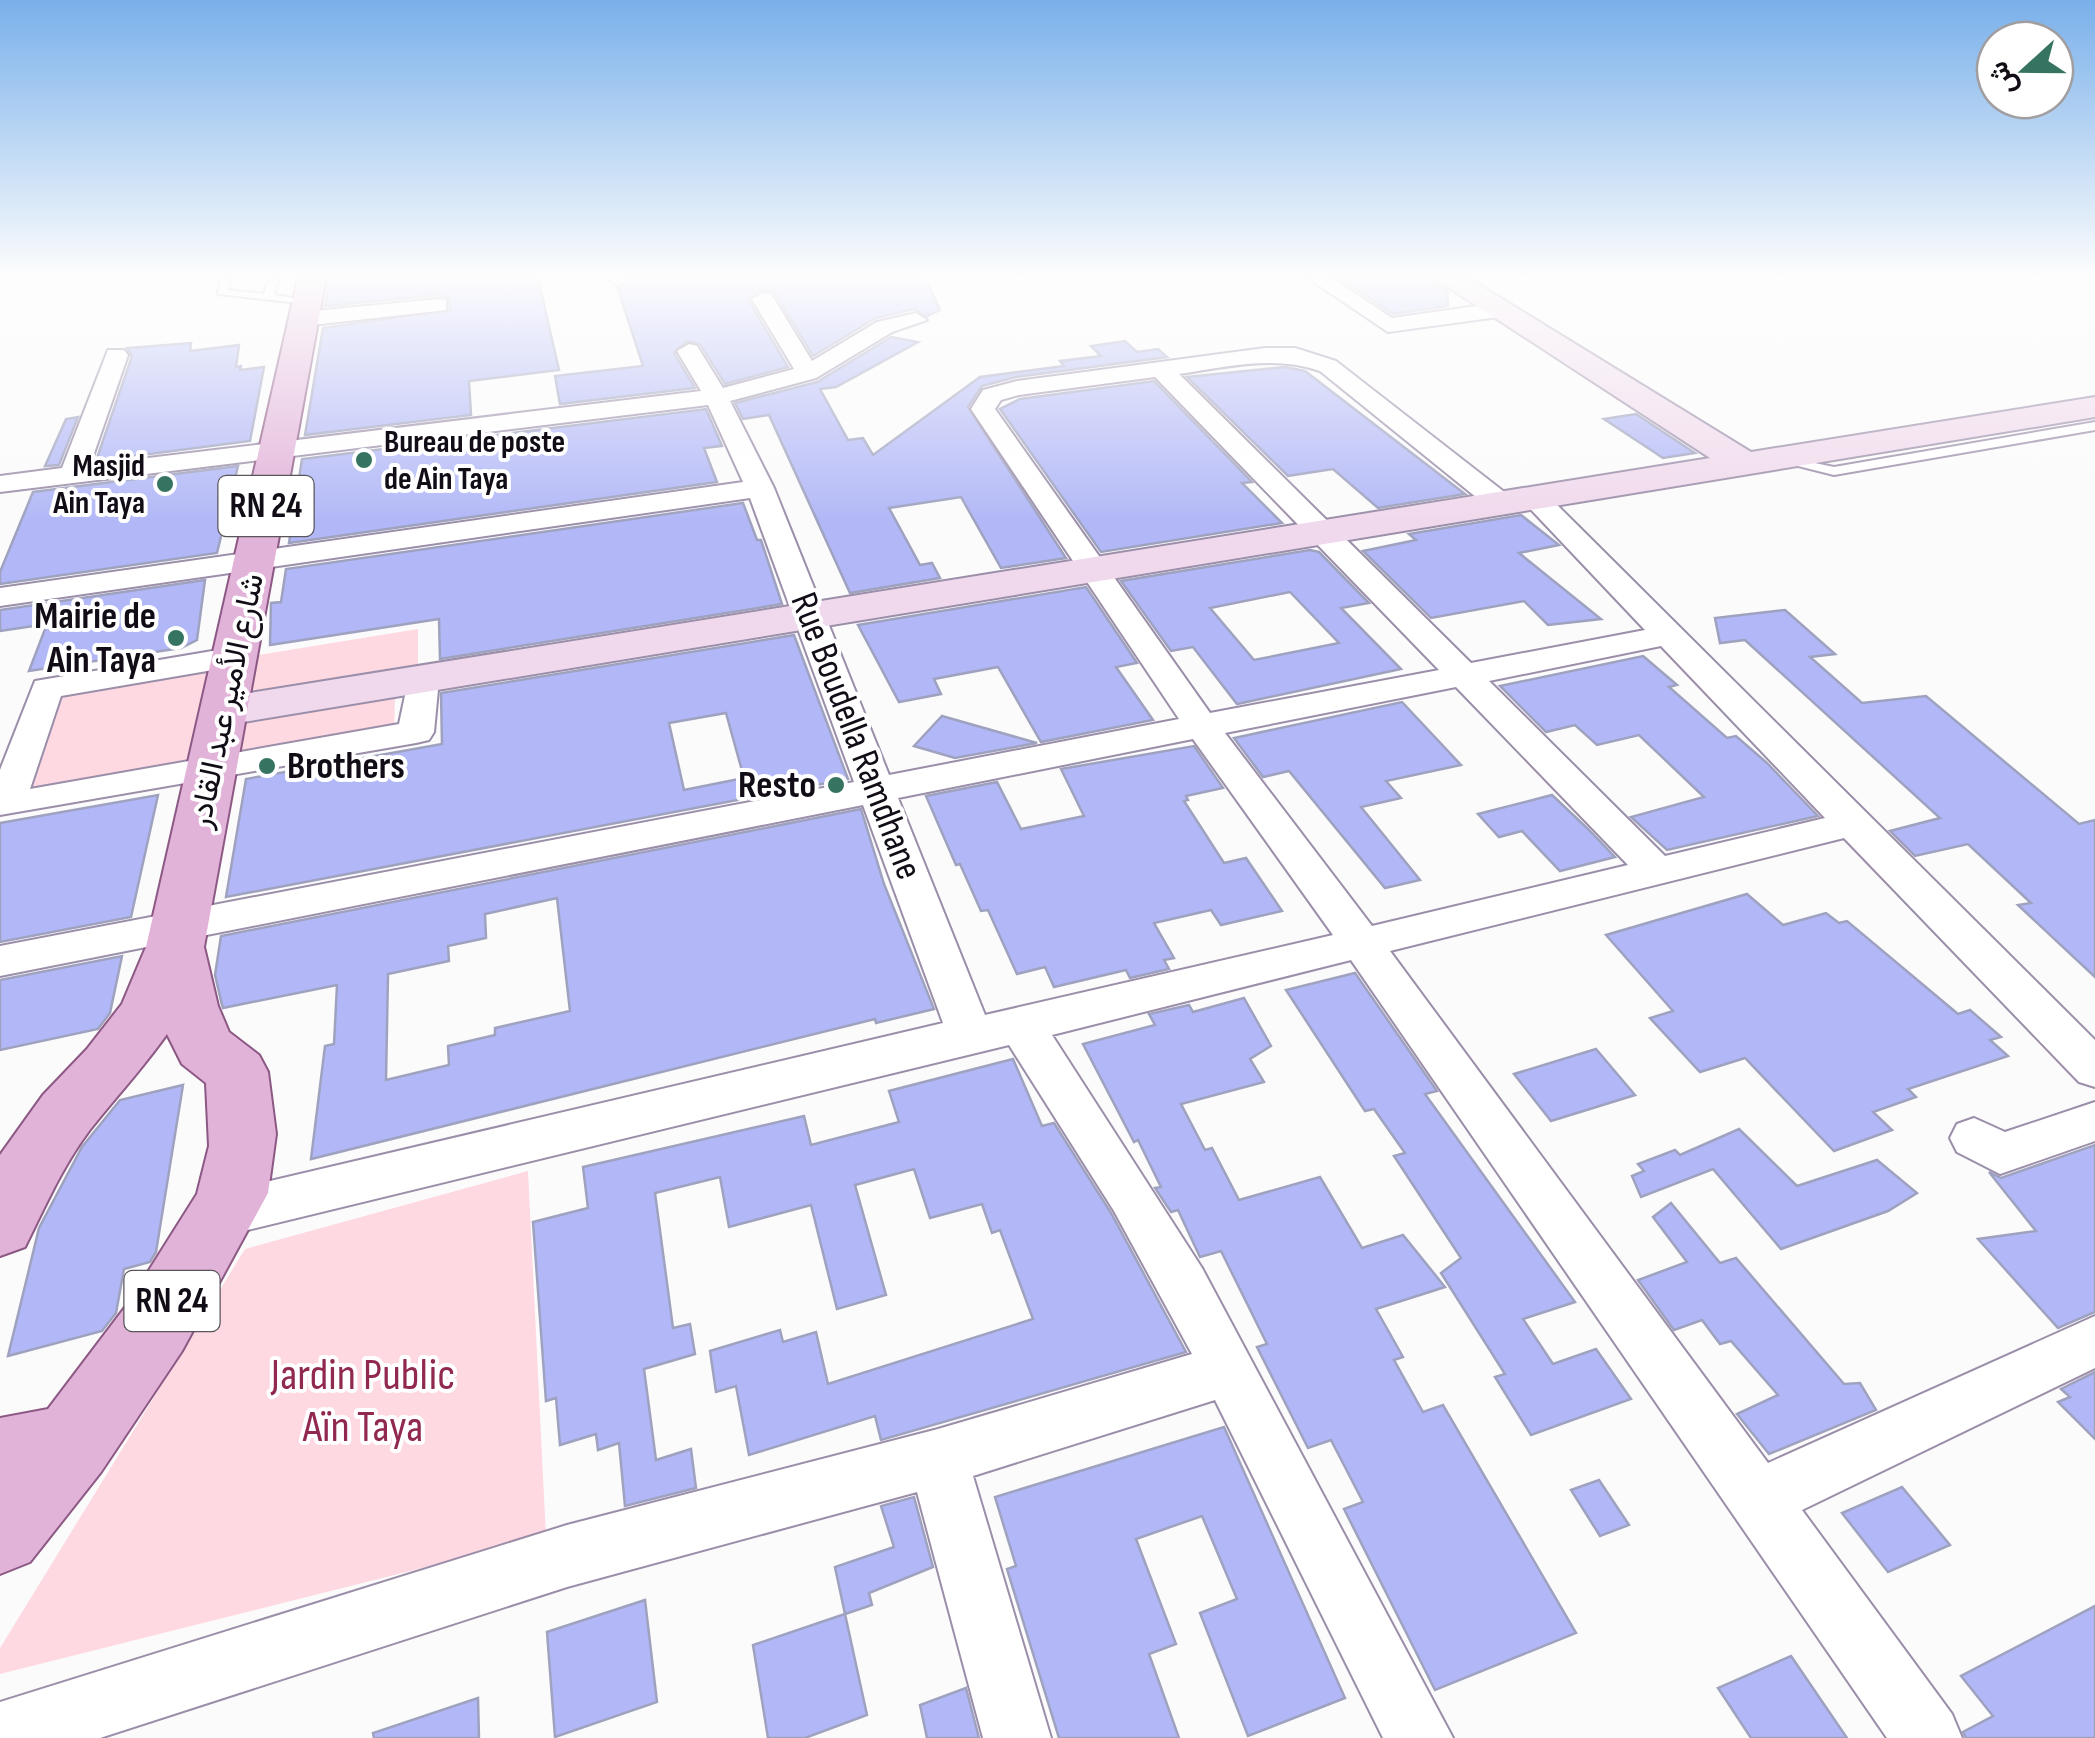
<svg xmlns="http://www.w3.org/2000/svg" width="2095" height="1738" viewBox="0 0 2095 1738" font-family="'Sofia Sans Condensed',Vazirmatn,sans-serif">
	<style>
		.green { fill: #fed9e2 }
		.building { fill: #b2b8f7; stroke: #9fa2bf; stroke-width: 2.5; fill-rule: evenodd }
		.lines { fill: none; stroke-linecap: round; stroke-linejoin: round }
		.lane-casing { stroke: #9b8ea9; stroke-width: 4 }
		.street-casing { stroke: #9b8ea9; stroke-width: 4 }
		.secondary-casing { stroke: #9b8ea9; stroke-width: 4 }
		.primary-casing { stroke: #8c5884; stroke-width: 4 }
		.lane { fill: #fff; fill-rule: evenodd }
		.street { fill: #fff; fill-rule: evenodd }
		.secondary { fill: #f0d9ec; fill-rule: evenodd }
		.primary { fill: #e2b3d9; fill-rule: evenodd }
		.poi-dot { fill: #367461; stroke: #fff; stroke-width: 4 }
		.labels { text-anchor: middle; dominant-baseline: central; stroke-width: 8; stroke-linejoin: round; paint-order: stroke }
		.far-poi-label { font-size: 32px; font-weight: bold; fill: #110c15; stroke: #fff; text-anchor: start }
		.far-street-label { font-size: 32px; fill: #110c15; stroke: #fff }
		.shield { fill: #fff; stroke: #58555b; stroke-width: 2.5 }
		.shield-label { font-size: 35px; font-weight: bold; fill: #110c15 }
		.poi-label { font-size: 38px; font-weight: bold; fill: #110c15; stroke: #fff; text-anchor: end }
		.street-label { font-size: 38px; fill: #110c15; stroke: #fff }
		.near-park-label { font-size: 45px; fill: #90284f; stroke: #fff }
	</style>
	<rect width="100%" height="100%" fill="#fbfbfb"/>
	<g class="green">
		<path d="M418 629V669L240 699 247 657Z"/>
		<path d="M211 665 189 767 20 797 57 690Z"/>
		<path d="M395 698 394 733 224 763 231 726Z"/>
		<path d="M528 1171 546 1537 0 1674V1648L245 1249Z"/>
	</g>
	<g class="building">
		<path d="M330 278H538L559 370 469 381 471 415 305 435 323 328 450 310 449 298 438 295 325 306Z"/>
		<path d="M631 278H923L921 281H927L940 310 927 316 915 309 876 318 813 356 774 292 761 290 749 301 788 367 725 384 700 344 687 341 674 353 695 388 560 404 555 376 643 366 618 289Z"/>
		<path d="M1339 278H1430L1447 291 1448 306 1393 314Z"/>
		<path d="M891 337 918 342 836 387 820 389 848 440 863 438 873 455 980 377 1064 366 1060 361 1101 356 1091 346 1125 341 1137 352 1158 349 1167 357 1016 377 982 386 968 407 1066 558 1001 568 961 497 889 508 920 565 932 563 940 578 850 593 769 415 743 419 735 403 817 382Z"/>
		<path d="M191 343 190 351 239 345 236 367 241 366 240 370 264 367 250 441 96 461 132 356 127 348Z"/>
		<path d="M1285 367 1305 371 1465 494 1378 508 1333 469 1288 476 1187 377Z"/>
		<path d="M1154 381 1252 482 1242 483 1282 523 1101 552 1000 409 1020 399Z"/>
		<path d="M706 409 722 446 704 448 717 482 289 543 302 459Z"/>
		<path d="M1636 414 1695 453 1663 458 1604 419Z"/>
		<path d="M78 417 59 465 45 466 66 419Z"/>
		<path d="M238 466 217 553 0 584V572L33 492Z"/>
		<path d="M743 503 757 540H761L782 604 440 659 439 619 270 645 271 603 281 602 286 569Z"/>
		<path d="M1521 515 1559 545 1519 553 1601 619 1548 625 1524 601 1431 618 1363 551 1416 540 1409 534Z"/>
		<path d="M1310 550 1319 552 1369 603 1341 608 1401 669 1237 704 1193 647 1171 651 1121 581ZM1290 592 1339 643 1254 660 1210 608Z"/>
		<path d="M205 580 197 640 181 648 29 671 47 624 0 631V610Z"/>
		<path d="M1086 587 1137 663 1116 667 1153 720 1041 742 998 667 934 679 941 694 899 702 858 625Z"/>
		<path d="M1785 610 1835 654 1810 657 1862 703 1926 696 2079 824 2095 820V977L2018 905 2031 903 1968 844 1915 856 1890 831 1940 818 1745 640 1720 643 1715 618Z"/>
		<path d="M794 635 848 779 226 897 246 779 442 744 441 693ZM726 713 744 778 684 790 669 723Z"/>
		<path d="M1643 656 1677 685 1669 687 1727 738 1736 736 1767 763 1818 816 1667 850 1631 817 1704 797 1639 735 1597 745 1575 725 1546 732 1500 686Z"/>
		<path d="M1402 702 1461 765 1386 781 1401 798 1361 807 1420 880 1385 888 1289 771 1263 777 1234 738Z"/>
		<path d="M942 716 1037 743 955 758 914 746Z"/>
		<path d="M1194 746 1223 788 1186 796 1188 800 1184 801 1224 863 1246 858 1282 911 1221 925 1211 910 1154 923 1174 958 1164 960 1169 969 1130 978 1126 970 1054 987 1045 967 1017 974 988 910 981 911 960 864 956 865 926 796 997 782 1021 829 1084 816 1061 769Z"/>
		<path d="M158 795 131 917 0 942V823Z"/>
		<path d="M1552 795 1587 828 1615 857 1560 871 1522 831 1499 837 1478 814Z"/>
		<path d="M861 809 884 884 934 1009 876 1023 875 1019 311 1159 325 1046 334 1044 337 985 223 1008 222 1005 215 975 221 936ZM557 898 570 1011 495 1028V1035L448 1046 449 1065 386 1080 388 974 449 961 448 946 486 938 485 914Z"/>
		<path d="M1747 894 1783 925 1826 913 1839 923 1847 921 1958 1014 1970 1010 2001 1037 1990 1040 2008 1056 1908 1089 1916 1097 1873 1112 1892 1130 1834 1151 1745 1058 1700 1072 1650 1018 1673 1011 1606 935Z"/>
		<path d="M122 956 110 1013 98 1029 0 1050V980Z"/>
		<path d="M1355 973 1437 1091 1425 1094 1575 1302 1523 1319 1553 1364 1596 1349 1631 1399 1531 1435 1495 1377 1505 1374 1441 1273 1461 1258 1394 1156 1405 1153 1374 1109 1365 1111 1286 990Z"/>
		<path d="M1244 998 1271 1046 1250 1059 1264 1082 1181 1104 1205 1150 1212 1148 1239 1200 1320 1177 1362 1248 1403 1235 1445 1287 1376 1309 1403 1357 1394 1360 1423 1412 1443 1405 1576 1633 1435 1690 1344 1509 1363 1502 1331 1440 1308 1448 1257 1347 1267 1344 1221 1251 1200 1257 1178 1210 1171 1212 1155 1188 1161 1187 1138 1140 1134 1142 1083 1044 1155 1025 1149 1014 1189 1005 1193 1012Z"/>
		<path d="M1596 1049 1635 1095 1551 1121 1514 1074Z"/>
		<path d="M1013 1059 1042 1126 1054 1123 1111 1213 1186 1352 881 1440 875 1416 749 1455 736 1386 716 1392 710 1351 780 1330 783 1342 816 1332 828 1384 1033 1319 1000 1230 992 1233 982 1204 930 1218 914 1169 855 1185 886 1295 837 1309 811 1205 729 1227 720 1177 655 1193 673 1328 690 1324 695 1354 644 1369 656 1460 691 1449 696 1488 625 1506 619 1443 598 1450 596 1434 560 1445 556 1398 546 1401 533 1222 588 1208 583 1167 804 1116 811 1145 899 1122 889 1091Z"/>
		<path d="M183 1085 156 1252 150 1262 124 1269 116 1313 102 1331 8 1356 39 1228 82 1147 120 1100Z"/>
		<path d="M1739 1129 1797 1186 1877 1160 1917 1193 1888 1211 1781 1249 1713 1169 1641 1197 1632 1176 1644 1171 1638 1164 1675 1150 1680 1155Z"/>
		<path d="M2095 1145V1312L2058 1328 1978 1239 2036 1231 1989 1172 2001 1178Z"/>
		<path d="M1671 1203 1720 1263 1736 1258 1844 1384 1860 1383 1876 1410 1769 1454 1737 1414 1778 1395 1731 1341 1720 1344 1702 1320 1674 1330 1638 1280 1687 1262 1653 1217Z"/>
		<path d="M2095 1372V1439L2058 1402 2070 1397 2061 1389Z"/>
		<path d="M1224 1427 1345 1698 1248 1736 1200 1613 1237 1599 1202 1516 1136 1539 1176 1644 1149 1654 1179 1738H1059L1007 1569 1016 1566 995 1497Z"/>
		<path d="M1599 1480 1629 1525 1600 1536 1571 1490Z"/>
		<path d="M1902 1487 1950 1545 1888 1572 1842 1513Z"/>
		<path d="M914 1497 933 1567 869 1593 872 1605 845 1614 835 1567 894 1547 881 1506Z"/>
		<path d="M645 1600 657 1702 555 1737 547 1632Z"/>
		<path d="M2095 1606V1738H1966L1963 1732 1993 1716 1961 1676Z"/>
		<path d="M845 1614 867 1715 805 1738H768L753 1645Z"/>
		<path d="M1791 1656 1847 1738H1751L1718 1688Z"/>
		<path d="M966 1688 979 1738H927L920 1705Z"/>
		<path d="M478 1698 479 1738H374L373 1733Z"/>
	</g>
	<g class="lines">
		<g class="lane-casing">
			<g id="lane">
				<path d="M221 278H231L228 290 264 294 269 278H279L274 295 312 301 307 304 218 294Z"/>
				<path d="M2095 422V430L1834 475 1774 460 1781 456 1834 467Z"/>
			</g>
		</g>
		<g class="street-casing">
			<g id="street">
				<path d="M607 278H627L628 280 618 286Z"/>
				<path d="M1308 278H1332L1392 318 1498 303 1509 310 1498 317 1388 332Z"/>
				<path d="M763 293 771 294 812 361 877 322 916 313 927 320 892 332 816 378 730 401 774 488 889 775 1179 719 971 409 983 390 1017 381 1265 348H1295L1336 361 1512 498 1516 504 1512 510H1492L1320 371C1273 355 1227 367 1179 374L1471 663 1645 630 1520 498 1524 492H1544L2095 1040V1087L2079 1082 1844 838 1390 951 1768 1463 2095 1316V1368L1802 1510 1952 1714 1962 1738H1887L1351 960 1052 1035 1202 1268 1453 1738H1383L1215 1400 973 1476 1051 1738H983L917 1492 567 1587 100 1738H0V1702L567 1525 938 1429 1192 1354 1114 1211 1009 1045 223 1236 205 1229 197 1214 205 1199 223 1192 943 1023 863 805 0 976V946L854 782 750 498 0 606V588L743 482 708 405 0 492V476L62 468 108 350H124L128 355 90 465 701 391 677 351 689 344 697 346 723 388 794 369 752 299ZM1155 377 1439 670 1210 713 995 409 1001 400 1019 395ZM1661 646 1825 818 1665 856 1489 681ZM1456 687 1628 865 1372 926 1225 733ZM1193 739 1333 935 985 1015 898 798Z"/>
				<path d="M438 299 446 300V310L303 326 292 319 303 312Z"/>
				<path d="M236 647 248 650 253 657 248 664 61 696 30 789 399 724 410 672H434L439 679 434 732 429 740 416 743 0 815V770L35 681Z"/>
				<path d="M2095 1102V1141L2000 1174 1957 1152 1950 1138 1957 1124 1974 1118 2005 1132Z"/>
			</g>
		</g>
		<g class="secondary-casing">
			<path id="secondary" d="M1434 278H1468L1751 452 2095 397V417L225 725 208 721 201 711 208 701 225 697 1710 458Z"/>
		</g>
		<g class="primary-casing">
			<path id="primary" d="M298 278H326L204 947 218 1006 229 1032 259 1055 268 1072 276 1134 268 1193 182 1351 101 1472 30 1562 0 1574V1418L48 1409 129 1302 197 1194 209 1146 206 1083 182 1064 167 1034C143 1068 115 1098 89 1131 62 1167 45 1207 25 1247L0 1256V1155L43 1095 87 1049 122 1004 146 947Z"/>
		</g>
		<use href="#lane" class="lane"/>
		<use href="#street" class="street"/>
		<use href="#secondary" class="secondary"/>
		<use href="#primary" class="primary"/>
	</g>
	<linearGradient id="sky" x2="0" y2="1"><stop stop-color="#79b0ea"/><stop offset="0.53" stop-color="#fdfdfd"/><stop offset="1" stop-color="#fdfdfd" stop-opacity="0"/></linearGradient>
	<rect width="2095" height="521" fill="url(#sky)"/>
	<g class="poi-dot">
		<circle cx="364" cy="460" r="10"/>
		<circle cx="165" cy="484" r="10"/>
		<circle cx="176" cy="638" r="10"/>
		<circle cx="267" cy="766" r="10"/>
		<circle cx="836" cy="785" r="10"/>
	</g>
	<g class="labels">
		<g class="far-poi-label">
			<text x="384" y="442">Bureau de poste<tspan x="384" dy="37">de Ain Taya</tspan></text>
			<text x="145" y="466" text-anchor="end">Masjid<tspan x="145" dy="37">Ain Taya</tspan></text>
		</g>
		<g class="far-street-label">
			<text transform="translate(227 701) rotate(-78)">شارع الأمير عبد القادر</text>
		</g>
		<g class="shield">
			<rect x="218.5" y="476" width="95" height="60" rx="8"/>
			<rect x="124.5" y="1271" width="95" height="60" rx="8"/>
		</g>
		<g class="shield-label">
			<text x="266" y="506">RN 24</text>
			<text x="172" y="1301">RN 24</text>
		</g>
		<g class="poi-label">
			<text x="156" y="616">Mairie de<tspan x="156" dy="44">Ain Taya</tspan></text>
			<text x="287" y="766" text-anchor="start">Brothers</text>
			<text x="816" y="785">Resto</text>
		</g>
		<g class="street-label">
			<text transform="translate(856 736) rotate(69)">Rue Boudella Ramdhane</text>
		</g>
		<g class="near-park-label">
			<text x="363" y="1375">Jardin Public<tspan x="363" dy="52">Aïn Taya</tspan></text>
		</g>
	</g>
	<g transform="translate(2025 70) rotate(249)"><circle r="48" fill="#ffffff" stroke="#a09ea1" stroke-width="2.5"/>
	<path d="M0-8L18 38L0 25L-18 38Z" fill="#367461"/>
	<text y="-15" font-size="28" font-weight="bold" text-anchor="middle" fill="#110c15">ش</text>
	</g>
</svg>
